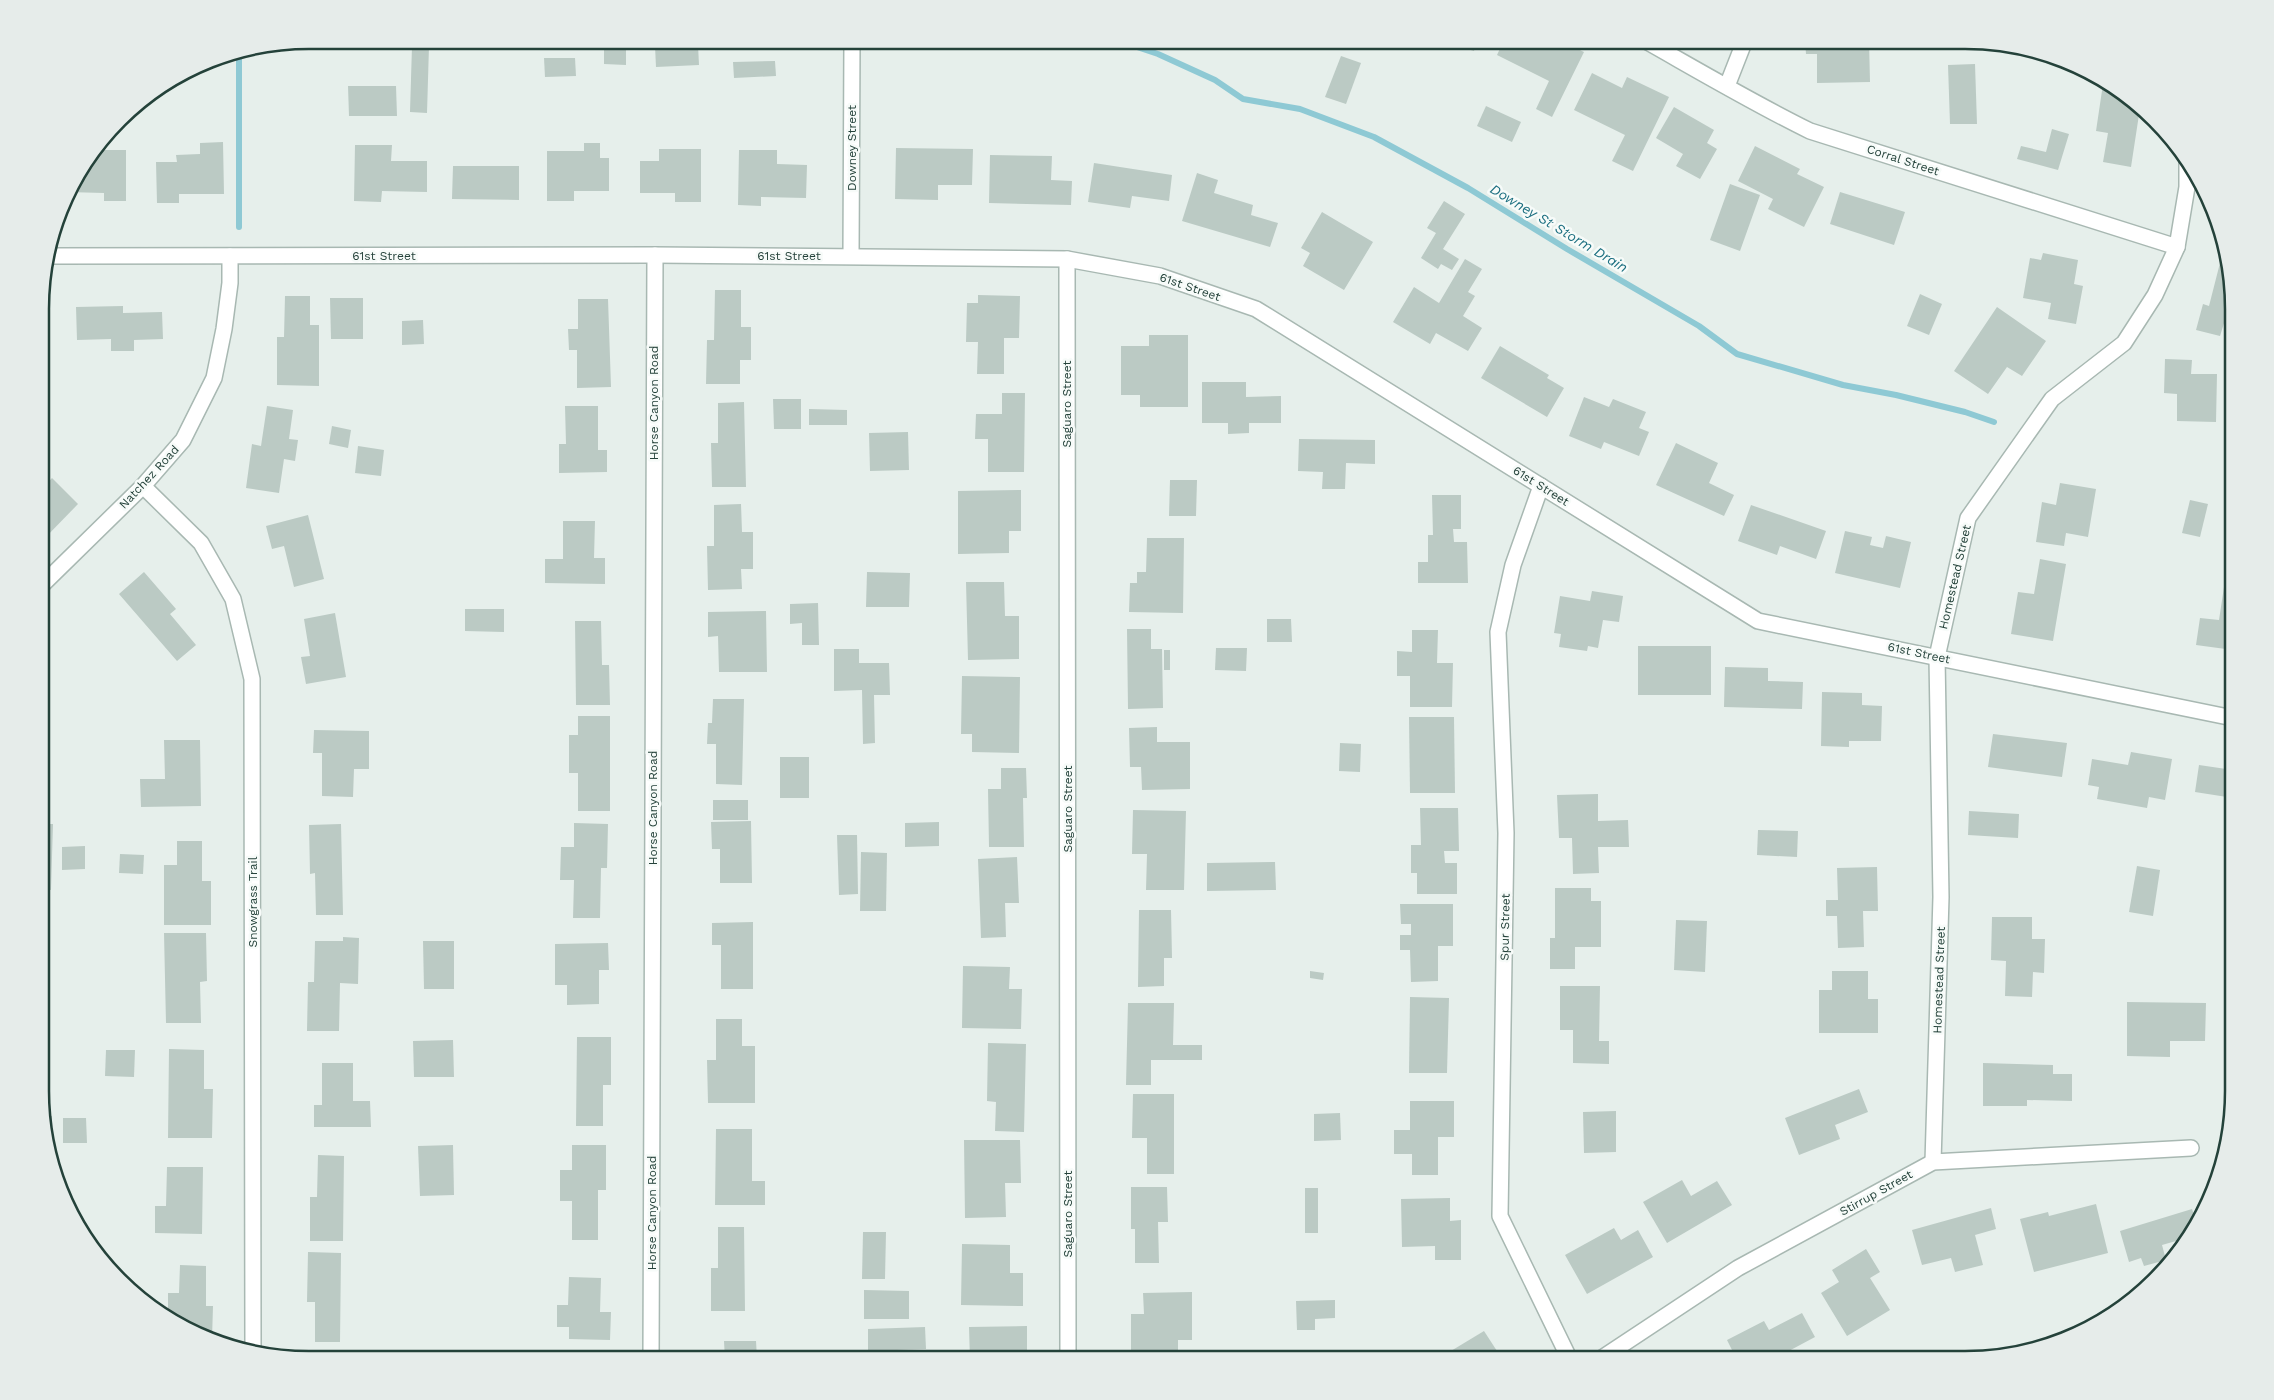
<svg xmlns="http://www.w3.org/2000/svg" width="2274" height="1400" viewBox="0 0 2274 1400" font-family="'Work Sans',sans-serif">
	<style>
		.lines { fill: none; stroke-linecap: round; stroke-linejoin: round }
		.stream { stroke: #8ec9d4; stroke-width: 6 }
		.building { fill: #bbcac4 }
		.street-casing { stroke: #a8b8b2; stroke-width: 18 }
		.street { stroke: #fff; stroke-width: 15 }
		.labels { text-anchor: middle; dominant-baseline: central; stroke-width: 5; stroke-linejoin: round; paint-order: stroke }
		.street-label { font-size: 12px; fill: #24423a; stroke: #f7fbf9 }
		.water-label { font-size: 14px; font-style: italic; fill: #1c6f80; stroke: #f7fbf9 }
		.rim { fill: none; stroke: #24423a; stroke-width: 2.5 }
	</style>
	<rect width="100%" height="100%" fill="#e6efeb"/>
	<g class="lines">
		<g class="stream">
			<path d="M1116 40 1158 54 1215 80 1243 99 1300 109 1374 137 1468 188 1567 249 1699 326 1737 354 1843 385 1896 395 1965 412 1994 422"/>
			<path d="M239 54V227"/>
		</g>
	</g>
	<g class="building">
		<path d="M1284 40H1317L1316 49 1283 47Z"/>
		<path d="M1438 40H1477L1474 51Z"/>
		<path d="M1504 40H1558L1584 52 1552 117 1536 109 1549 81 1497 55Z"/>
		<path d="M1805 40H1869L1870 82 1817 83V54H1806Z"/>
		<path d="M604 43H626V65L604 64Z"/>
		<path d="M698 45 699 65 656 67 655 46Z"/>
		<path d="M412 46H429L427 113 410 112Z"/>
		<path d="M1341 56 1361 63 1346 104 1325 97Z"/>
		<path d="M544 58H575L576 76 545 77Z"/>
		<path d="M775 61 776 76 734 78 733 62Z"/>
		<path d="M1975 64 1977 124H1950L1948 65Z"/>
		<path d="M1592 73 1622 88 1627 77 1669 97 1633 171 1612 161 1625 135 1574 110Z"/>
		<path d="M2103 84 2114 85 2140 108 2131 167 2103 162 2108 133 2096 131Z"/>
		<path d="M348 86H396L397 116H349Z"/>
		<path d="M1486 106 1521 122 1512 142 1477 126Z"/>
		<path d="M1674 107 1714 130 1707 143 1717 149 1700 179 1676 166 1683 154 1656 138Z"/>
		<path d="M2052 129 2069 134 2058 170 2017 159 2021 146 2046 152Z"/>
		<path d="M223 142 224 194H179V203H157L156 162H177L176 155 200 154V143Z"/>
		<path d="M584 143H600V158H609V191H574V201H547V151H584Z"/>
		<path d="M355 145H392L391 161H427V192L382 191 381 202 354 201Z"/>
		<path d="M1755 146 1800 169 1797 174 1824 187 1804 227 1768 209 1773 199 1738 181Z"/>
		<path d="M896 148 973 149 972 185H938V200L895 199Z"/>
		<path d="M659 149H701V202H675V193H640V161H659Z"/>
		<path d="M99 150H126V201H104V193L67 192 92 159H96Z"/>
		<path d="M739 150H777V164L807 165 806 198 761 197V206L738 205Z"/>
		<path d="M990 155 1052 156 1051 180 1072 181 1071 205 989 203Z"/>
		<path d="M1094 163 1172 175 1169 201 1132 196 1130 208 1088 202Z"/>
		<path d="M453 166H519V200L452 199Z"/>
		<path d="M1197 173 1218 180 1214 193 1253 205 1251 215 1278 223 1270 247 1182 221Z"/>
		<path d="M1730 184 1760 195 1740 251 1710 240Z"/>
		<path d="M1840 192 1905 212 1894 245 1830 224Z"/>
		<path d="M1444 201 1465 214 1443 249 1459 259 1452 270 1441 264 1438 269 1421 258 1436 233 1427 228Z"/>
		<path d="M1322 212 1373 242 1344 290 1303 266 1310 253 1301 248Z"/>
		<path d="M2043 253 2078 260 2074 284 2083 286 2076 324 2048 319 2051 303 2023 298 2030 258 2041 260Z"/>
		<path d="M1465 259 1482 269 1468 292 1475 296 1463 316 1482 328 1468 351 1436 333 1430 344 1393 322 1414 287 1439 303Z"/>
		<path d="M2221 259 2228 261 2233 292V322L2225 320 2220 336 2196 330 2203 304 2209 306Z"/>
		<path d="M715 290H741V327H751V360H740V384H706L707 340H714Z"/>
		<path d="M1920 294 1942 304 1929 335 1907 326Z"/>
		<path d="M978 295 1020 296 1019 338H1004V374H977L978 342H966L967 303H978Z"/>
		<path d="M285 296H310V325H319V386L277 385V337H284Z"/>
		<path d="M330 298H363V339H331Z"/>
		<path d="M578 299H608L611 387 577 388V350H569L568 329H578Z"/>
		<path d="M123 306V313L162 312 163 339 134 340V351H111V339L77 340 76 307Z"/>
		<path d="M1997 307 2046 341 2022 376 2007 367 1988 394 1954 371Z"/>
		<path d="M423 320 424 344 402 345V321Z"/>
		<path d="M1149 335H1188V407H1140V395H1121V346H1149Z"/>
		<path d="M1500 346 1549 375 1547 378 1564 388 1547 417 1481 378Z"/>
		<path d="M2165 359 2192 360 2191 374H2217L2216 422 2177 421V394L2164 393Z"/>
		<path d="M1202 382H1246V397L1281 396V423H1249V433L1228 434V423H1202Z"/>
		<path d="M1002 393H1025L1024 472H988V439H975L976 414H1002Z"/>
		<path d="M1584 397 1609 407 1613 399 1646 412 1639 428 1649 432 1639 456 1604 442 1601 449 1569 436Z"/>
		<path d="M773 399H801V429H774Z"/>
		<path d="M744 402 746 487H712L711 443H718V403Z"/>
		<path d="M267 406 293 410 289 439 298 440 295 461 284 459 279 493 246 488 252 444 261 446Z"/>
		<path d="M565 406H598V450H607V472L559 473V444H566Z"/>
		<path d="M809 409 847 410V425H809Z"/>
		<path d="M332 426 351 430 348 448 329 444Z"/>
		<path d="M908 432 909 470 870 471 869 433Z"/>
		<path d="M1299 439 1375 440V464L1346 463 1345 489H1322L1323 472 1298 471Z"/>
		<path d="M1676 443 1718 463 1709 483 1734 495 1724 516 1656 485Z"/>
		<path d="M358 446 384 450 381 476 355 473Z"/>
		<path d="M52 478 78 504 42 541V489Z"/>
		<path d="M1170 480H1197L1196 516H1169Z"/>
		<path d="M2060 483 2096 489 2088 537 2066 533 2064 546 2036 542 2042 502 2056 505Z"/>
		<path d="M1021 490V531H1009V553L958 554V491Z"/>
		<path d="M1432 495H1461V529H1453L1454 542H1467L1468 583H1418V562H1428V535H1433Z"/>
		<path d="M2190 500 2208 504 2200 537 2182 533Z"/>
		<path d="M741 504 742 532H753V569H741L742 589 708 590 707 546H714V505Z"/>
		<path d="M1751 505 1826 531 1816 559 1780 546 1777 555 1738 541Z"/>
		<path d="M308 515 324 579 294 587 284 546 272 549 266 526Z"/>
		<path d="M563 521H595L594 558H605V584L545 583V559H563Z"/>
		<path d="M1845 531 1872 537 1870 545 1883 548 1886 536 1911 542 1900 588 1835 573Z"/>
		<path d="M1147 538H1184L1183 613 1129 612 1130 583H1137V572H1146Z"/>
		<path d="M2040 559 2066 564 2053 641 2011 634 2018 592 2034 594Z"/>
		<path d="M144 572 176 609 170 614 196 645 177 661 119 594Z"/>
		<path d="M867 572 910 573 909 607H866Z"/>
		<path d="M966 582H1004L1005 616H1019V659L968 660Z"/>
		<path d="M2224 587 2233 588V650L2196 645 2200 618 2219 620Z"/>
		<path d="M1592 591 1623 596 1619 622 1603 620 1598 648 1588 646 1587 651 1559 647 1561 634 1554 633 1560 596 1590 601Z"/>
		<path d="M818 603 819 645H802V623L790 624V604Z"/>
		<path d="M465 609H504V632L465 631Z"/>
		<path d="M766 611 767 672H719L718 636 708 637V612Z"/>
		<path d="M335 613 346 677 306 684 301 657 310 656 304 619Z"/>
		<path d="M1267 619H1291L1292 642H1267Z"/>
		<path d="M575 621H601L602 665H609L610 705H576Z"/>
		<path d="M1127 629H1151V649H1162L1163 708 1128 709Z"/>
		<path d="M1412 630H1438L1437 663H1453L1452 707H1410V676H1397V651L1412 652Z"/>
		<rect x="1638" y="646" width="73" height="49"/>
		<path d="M1216 648H1247L1246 671 1215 670Z"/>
		<path d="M834 649H859V663H889L890 695H874L875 743 863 744 862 690 834 691Z"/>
		<rect x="1164" y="650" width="6" height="20"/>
		<path d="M1725 667 1768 668V681L1803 682 1802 709 1724 707Z"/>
		<path d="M962 676 1020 677 1019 753 972 752V734H961Z"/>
		<path d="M1822 692 1862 693V705L1882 706 1881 741H1849V747L1821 746Z"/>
		<path d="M713 699H744L742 785 716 784V744H707L708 723H712Z"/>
		<path d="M578 716H610V811H578V773H569V735H578Z"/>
		<path d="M1409 717H1454L1455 793H1410Z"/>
		<path d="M1157 727V742H1190V789L1142 790 1141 767H1130L1129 728Z"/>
		<path d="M314 730 369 731V769H354L353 797 322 796V753H313Z"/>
		<path d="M1993 734 2067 743 2062 777 1988 767Z"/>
		<path d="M164 740H200L201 806 141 807 140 779H165Z"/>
		<path d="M1340 743 1361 744 1360 772 1339 771Z"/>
		<path d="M2131 752 2172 759 2165 800 2149 797 2147 808 2097 799 2099 787 2088 785 2092 759 2128 765Z"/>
		<rect x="780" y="757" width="29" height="41"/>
		<path d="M2199 765 2233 770V807L2226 806 2227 797 2195 792Z"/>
		<path d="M1001 768H1026L1027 798H1023L1024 847H989L988 789H1001Z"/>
		<path d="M1598 794V821L1628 820 1629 847H1598L1599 873 1573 874 1572 838H1559L1557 795Z"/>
		<rect x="713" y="800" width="35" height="20"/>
		<path d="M1420 808H1458L1459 851H1444L1445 863H1457V894H1417V873H1411V845H1421Z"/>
		<path d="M1133 810 1186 811 1184 890H1146L1147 854H1132Z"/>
		<path d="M1969 811 2019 814 2018 838 1968 835Z"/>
		<path d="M751 821 752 883H720V849H712L711 822Z"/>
		<path d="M939 822V846L905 847V823Z"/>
		<path d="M574 823 608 824 607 868H601L600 918H573L574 880H560L561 847H574Z"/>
		<path d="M42 824H53L51 890 42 889Z"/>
		<path d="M341 824 343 915H316L315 873 310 874 309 825Z"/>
		<path d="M1758 830 1798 831 1797 857 1757 855Z"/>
		<path d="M837 835H857L858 894 839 895Z"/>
		<path d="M177 841H202V881H211V925H164V865H177Z"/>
		<path d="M85 846V869L62 870V847Z"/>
		<path d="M861 852 887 853 886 911H860Z"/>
		<path d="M120 854 144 855 143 874 119 873Z"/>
		<path d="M1017 857 1019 903H1005L1006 937 981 938 978 859Z"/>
		<path d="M1275 862 1276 890 1207 891V863Z"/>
		<path d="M2137 866 2160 870 2153 916 2129 912Z"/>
		<path d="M1877 867 1878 911H1863L1864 947 1838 948 1837 916H1826V900H1838L1837 868Z"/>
		<path d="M1555 888H1591V901H1601V947H1575V969H1550V938H1555Z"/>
		<path d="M1400 904H1453V946H1438V981L1411 982 1410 950H1400V935H1411V924H1401Z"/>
		<path d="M1139 910H1171L1172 958H1164V986L1138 987Z"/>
		<path d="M1992 917H2032V939H2045L2044 973 2033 972 2032 997 2005 996 2006 961 1991 960Z"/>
		<path d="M1676 920 1707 921 1705 972 1674 970Z"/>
		<path d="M753 922V989H721V945H712V923Z"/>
		<path d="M164 933H206L207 981 200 982 201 1023H166Z"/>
		<path d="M343 937 359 938 358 984 340 983 339 1031H307L308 982H314L315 941H343Z"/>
		<path d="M423 941H454V989H424Z"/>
		<path d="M608 943 609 970H599V1004L567 1005V985H555V944Z"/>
		<path d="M963 966 1010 967 1009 989H1022L1021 1029 962 1028Z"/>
		<path d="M1310 971 1324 973 1323 980 1310 978Z"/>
		<path d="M1832 971H1868V999H1878V1033H1819V990H1832Z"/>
		<path d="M1560 986H1600L1599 1041H1609V1064L1573 1063V1030H1560Z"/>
		<path d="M2229 987H2233V1034H2228Z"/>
		<path d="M1410 997 1449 998 1447 1073H1409Z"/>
		<path d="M2127 1002 2206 1003 2205 1041H2170V1057L2127 1056Z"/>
		<path d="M1128 1003H1174L1173 1045H1202V1060H1151V1085H1126Z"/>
		<path d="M716 1019H742V1046H755V1103H708L707 1060H716Z"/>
		<path d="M577 1037H611V1085H603V1126H576Z"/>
		<path d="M453 1040 454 1077H414L413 1041Z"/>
		<path d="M988 1043 1026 1044 1024 1132 995 1131 996 1102 987 1101Z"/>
		<path d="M169 1049 204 1050V1089H213L212 1138H168Z"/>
		<path d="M106 1050H135L134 1077 105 1076Z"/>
		<path d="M322 1063H353V1101H370L371 1127H314V1105H322Z"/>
		<path d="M1983 1063 2053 1065V1074H2072V1101L2027 1100V1106H1983Z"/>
		<path d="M1859 1089 1868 1112 1835 1125 1840 1139 1799 1155 1785 1118Z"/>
		<path d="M1133 1094H1174V1174H1147V1138H1132Z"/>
		<path d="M1410 1101H1454V1137H1438V1175H1412V1154H1394V1130H1410Z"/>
		<path d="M1616 1111V1152L1584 1153 1583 1112Z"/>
		<path d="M1340 1113 1341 1140 1314 1141V1114Z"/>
		<path d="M52 1116V1142H46L42 1117Z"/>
		<path d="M63 1118H86L87 1143H63Z"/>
		<path d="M716 1129H752V1181H765V1205H715Z"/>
		<path d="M964 1140H1020L1021 1183H1005L1006 1217 965 1218Z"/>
		<path d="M453 1145 454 1195 420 1196 418 1146Z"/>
		<path d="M572 1145H606V1190H598V1240H572V1201H560V1170H572Z"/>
		<path d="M318 1155 344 1156 343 1241H310V1197H317Z"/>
		<path d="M167 1167H203L202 1234 155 1233V1206H166Z"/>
		<path d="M1682 1180 1691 1196 1717 1181 1732 1205 1667 1243 1643 1202Z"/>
		<path d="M1131 1187H1167L1168 1222H1158L1159 1263H1135V1229H1131Z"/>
		<rect x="1305" y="1188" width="13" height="45"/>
		<path d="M1450 1198V1221L1461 1220V1260H1435V1246L1402 1247 1401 1199Z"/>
		<path d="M2096 1204 2108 1253 2034 1272 2020 1219 2048 1212 2049 1216Z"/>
		<path d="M1991 1208 1996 1229 1975 1235 1983 1265 1955 1272 1951 1258 1922 1265 1912 1230Z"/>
		<path d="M2192 1209 2197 1224 2190 1237 2162 1245 2166 1260 2144 1266 2141 1258 2129 1262 2120 1231Z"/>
		<path d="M718 1227H744L745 1311H711V1268H718Z"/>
		<path d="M1614 1228 1621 1240 1638 1230 1653 1257 1587 1294 1565 1255Z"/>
		<path d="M863 1232H886L885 1279H862Z"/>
		<path d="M962 1244 1010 1245V1273H1023V1306L961 1305Z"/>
		<path d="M1866 1249 1880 1272 1870 1278 1890 1310 1847 1336 1821 1293 1839 1282 1832 1270Z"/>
		<path d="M308 1252 341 1253 340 1342H315V1302H307Z"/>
		<path d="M180 1265 206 1266V1306H213L212 1339 179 1323V1318H168V1293H179Z"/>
		<path d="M569 1277 601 1278 600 1312H611L610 1340 569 1339V1327H557V1305H568Z"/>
		<path d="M864 1290 909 1291V1319H864Z"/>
		<path d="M1192 1292V1340H1178V1354H1131V1314H1144L1143 1293Z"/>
		<path d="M1335 1300V1318L1315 1319V1330H1297L1296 1301Z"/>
		<path d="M1802 1313 1815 1337 1772 1360H1737L1727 1340 1764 1321 1769 1330Z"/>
		<path d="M1027 1326V1357H1019V1360H970L969 1327Z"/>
		<path d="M925 1327 926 1349 868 1351V1329Z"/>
		<path d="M1484 1331 1497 1351 1484 1360H1436Z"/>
		<path d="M724 1341H756L757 1358 772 1357V1360H725Z"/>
		<rect x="317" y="1358" width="38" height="2"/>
	</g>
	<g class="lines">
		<g class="street-casing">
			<g id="street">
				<path d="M1644 40C1699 71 1753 103 1810 131L2177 247"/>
				<path d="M1727 86 1745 40"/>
				<path d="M48 256 655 255 1067 259 1160 276 1256 309 1758 621 2233 718"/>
				<path d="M851 256 852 40"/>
				<path d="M1067 259 1068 1360"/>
				<path d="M143 486 201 543 233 599 252 679 253 1353"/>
				<path d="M1541 486 1513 565 1498 632 1506 833 1500 1216 1570 1360"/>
				<path d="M42 585 143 486 183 440 214 378 224 329 230 283V256"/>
				<path d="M1933 1162 1941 897 1937 657 1968 518 2052 399 2124 343 2155 295 2177 247 2187 187V159"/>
				<path d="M651 1360 655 255"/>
				<path d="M1599 1360 1738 1268 1933 1162 2191 1148"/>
			</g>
		</g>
		<use href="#street" class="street"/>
	</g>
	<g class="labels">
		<g class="street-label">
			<text transform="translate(852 148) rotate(-90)">Downey Street</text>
			<text transform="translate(1903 160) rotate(18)">Corral Street</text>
			<text x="384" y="256">61st Street</text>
			<text x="789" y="256">61st Street</text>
			<text transform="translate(1190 287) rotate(19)">61st Street</text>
			<text transform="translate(654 403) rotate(-90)">Horse Canyon Road</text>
			<text transform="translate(1067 404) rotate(-90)">Saguaro Street</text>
			<text transform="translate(149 477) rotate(-47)">Natchez Road</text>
			<text transform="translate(1541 486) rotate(32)">61st Street</text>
			<text transform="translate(1955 577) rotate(-77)">Homestead Street</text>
			<text transform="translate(1919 653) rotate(12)">61st Street</text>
			<text transform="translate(653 808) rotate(-90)">Horse Canyon Road</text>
			<text transform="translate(1068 809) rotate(-90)">Saguaro Street</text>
			<text transform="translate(253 902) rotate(-90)">Snowgrass Trail</text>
			<text transform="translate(1505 927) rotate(-89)">Spur Street</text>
			<text transform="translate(1939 980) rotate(-88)">Homestead Street</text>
			<text transform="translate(1876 1193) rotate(-29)">Stirrup Street</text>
			<text transform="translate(652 1213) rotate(-90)">Horse Canyon Road</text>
			<text transform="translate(1068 1214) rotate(-90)">Saguaro Street</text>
		</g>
		<g class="water-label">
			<text transform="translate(1559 228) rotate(31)">Downey St Storm Drain</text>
		</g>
	</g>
	<path d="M0 0H2274V1400H0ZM309 49H1965A260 260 0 0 1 2225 309V1091A260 260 0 0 1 1965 1351H309A260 260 0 0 1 49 1091V309A260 260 0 0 1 309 49Z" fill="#e6ecea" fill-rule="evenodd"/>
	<path class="rim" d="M309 49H1965A260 260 0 0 1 2225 309V1091A260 260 0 0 1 1965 1351H309A260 260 0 0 1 49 1091V309A260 260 0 0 1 309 49Z"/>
</svg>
